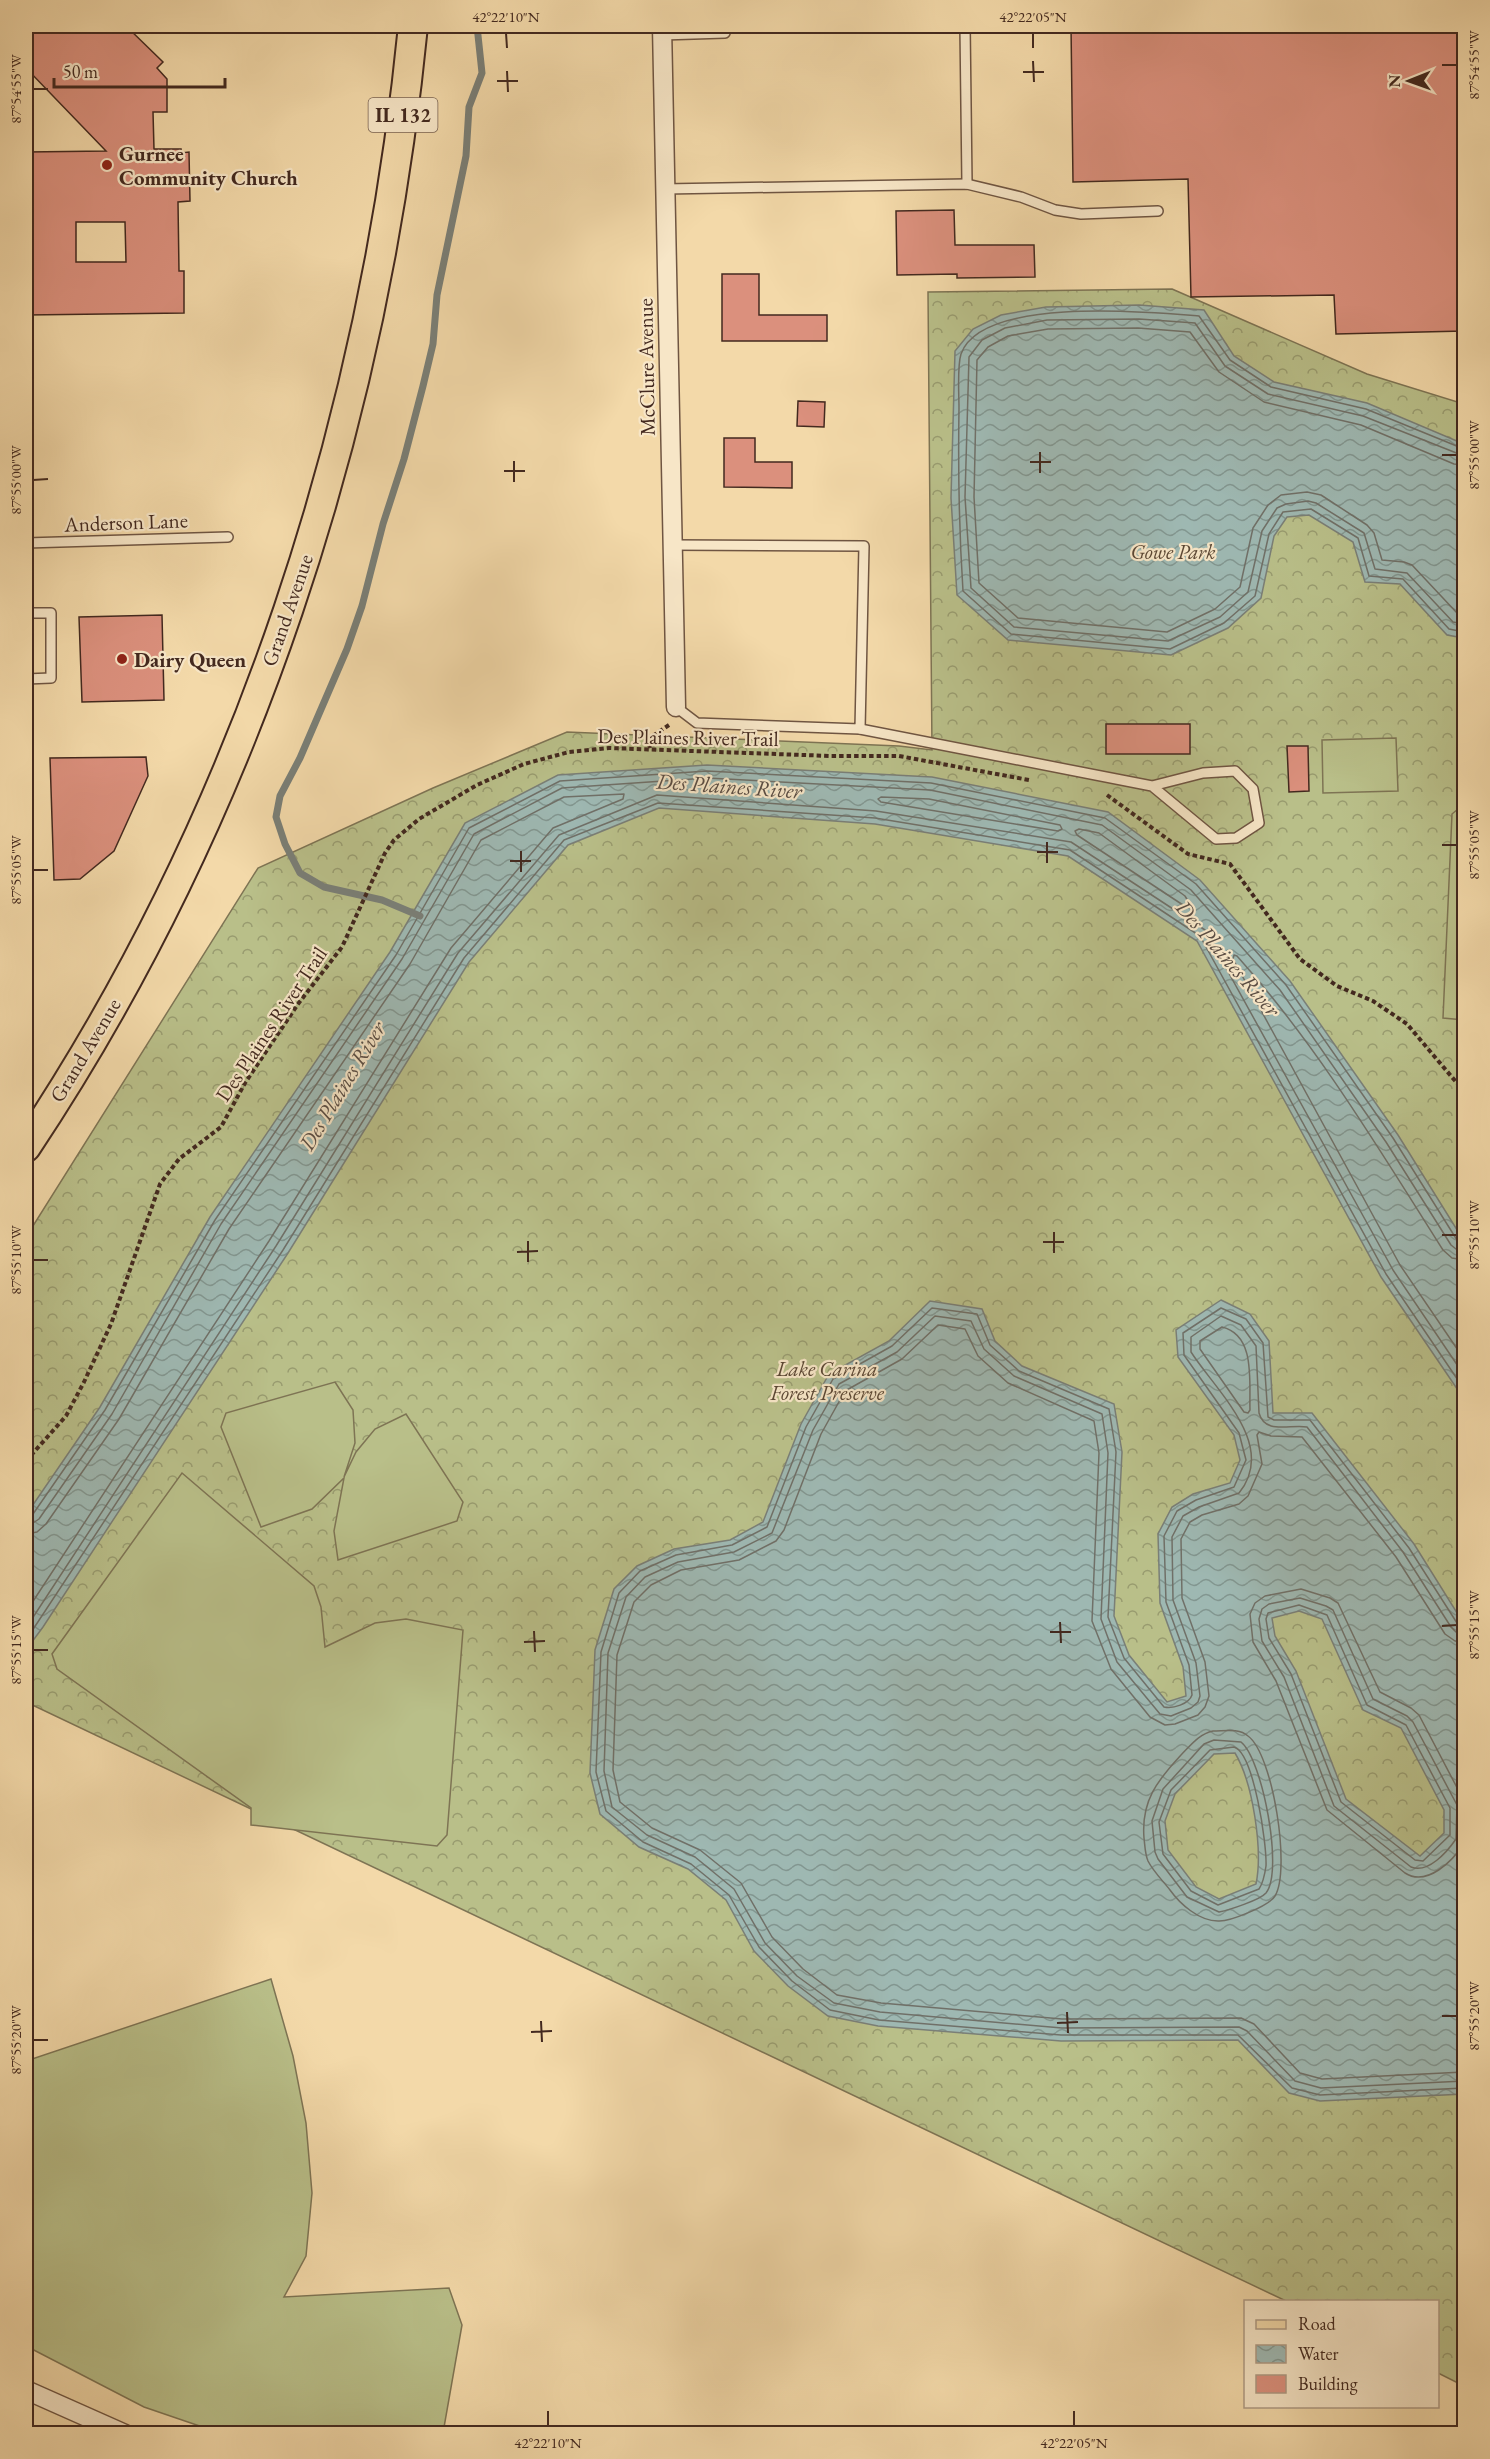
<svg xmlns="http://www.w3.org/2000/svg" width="1490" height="2459" viewBox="0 0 1490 2459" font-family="'EB Garamond',serif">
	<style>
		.forest { fill: url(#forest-crowns); stroke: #7e7454; stroke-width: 1.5 }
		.pitch { fill: #b9bf89; stroke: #7e7454; stroke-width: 1.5 }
		.water { fill: url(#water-waves); stroke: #7a7f77; stroke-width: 1.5; fill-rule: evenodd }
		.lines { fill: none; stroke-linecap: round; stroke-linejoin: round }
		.shore { stroke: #707068; stroke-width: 1.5 }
		.stream { stroke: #7a7f77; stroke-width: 7 }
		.building { fill: #db907d; stroke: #43291f; stroke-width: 1.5; fill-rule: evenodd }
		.lane-casing { stroke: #6f5542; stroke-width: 12 }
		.street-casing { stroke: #6f5542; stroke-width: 21 }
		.primary-casing { stroke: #43291f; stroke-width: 32 }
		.path { stroke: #43291f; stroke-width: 4; stroke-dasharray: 4.5 3; stroke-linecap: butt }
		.lane { stroke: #f7e6c7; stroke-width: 9 }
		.street { stroke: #f7e6c7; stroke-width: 18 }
		.primary { stroke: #f3d9a9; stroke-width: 28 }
		.ticks { fill: none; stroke: #43291f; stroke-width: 2 }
		.poi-dot { fill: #8f2418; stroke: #f7e6c7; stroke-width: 2 }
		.labels { text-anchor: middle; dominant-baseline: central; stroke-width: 4.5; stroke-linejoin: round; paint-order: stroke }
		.shield { fill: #f7e6c7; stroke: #796251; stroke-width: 1.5 }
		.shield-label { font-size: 20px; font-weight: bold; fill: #43291f }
		.poi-label { font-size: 21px; font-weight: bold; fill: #43291f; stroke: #f7e6c7; text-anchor: start }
		.street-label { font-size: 21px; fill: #43291f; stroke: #f7e6c7 }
		.park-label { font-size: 21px; font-style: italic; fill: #5b4734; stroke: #f7e6c7 }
		.water-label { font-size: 22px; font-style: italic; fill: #5a4d44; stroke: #f7e6c7 }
		.neatline { fill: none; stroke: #43291f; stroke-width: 2 }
		.ticks-label { font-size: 15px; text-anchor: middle; fill: #43291f }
	</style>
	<defs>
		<pattern id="forest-crowns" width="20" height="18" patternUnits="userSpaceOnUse" patternTransform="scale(1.5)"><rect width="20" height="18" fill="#b9bf89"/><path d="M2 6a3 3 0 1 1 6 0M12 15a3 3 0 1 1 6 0" fill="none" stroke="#989b6f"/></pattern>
		<pattern id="water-waves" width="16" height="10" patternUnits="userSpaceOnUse" patternTransform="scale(1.5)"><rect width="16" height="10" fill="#9eb8b2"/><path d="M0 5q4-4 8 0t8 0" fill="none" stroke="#829690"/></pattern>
	</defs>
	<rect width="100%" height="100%" fill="#f3d9a9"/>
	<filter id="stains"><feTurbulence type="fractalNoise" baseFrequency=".00333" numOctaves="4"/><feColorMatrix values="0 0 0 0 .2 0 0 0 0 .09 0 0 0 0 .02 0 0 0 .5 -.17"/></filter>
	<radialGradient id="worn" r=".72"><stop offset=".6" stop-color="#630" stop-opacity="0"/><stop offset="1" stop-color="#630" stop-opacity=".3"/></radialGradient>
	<path class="forest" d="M1172 289 1367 374 1464 404V2386L1438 2373V2302L1286 2301 26 1702V1237L258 868 433 788 567 732 899 746 932 750 928 292Z"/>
	<g class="pitch">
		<path d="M1396 738 1398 791 1323 793 1322 740Z"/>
		<path d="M1464 804V1020L1443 1018 1452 814Z"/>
		<path d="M335 1382 353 1410 355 1443 344 1477 356 1452 375 1429 406 1414 463 1502 457 1521 338 1560 334 1531 344 1478 312 1509 261 1527 221 1427 226 1413Z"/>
		<path d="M182 1473 314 1586 321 1607 325 1647 375 1623 406 1619 463 1630 447 1835 437 1846 251 1825V1808L57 1669 52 1654Z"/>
		<path d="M271 1979 293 2056 306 2123 312 2193 306 2256 284 2297 449 2288 462 2325 443 2433H220L144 2407 26 2346V2061Z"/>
	</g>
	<g class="water">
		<path d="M1139 305 1204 310 1234 356 1274 382 1367 403 1464 444V638L1447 635 1400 584 1365 582 1353 542 1309 515 1287 517 1274 536 1261 598 1228 628 1171 655 1008 640 957 595 951 498 955 351 973 329 1001 315 1046 307Z"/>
		<path d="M707 765 932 777 1108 812 1200 880 1290 981 1398 1135 1464 1241V1399L1381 1277 1197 941 1068 856 875 824 659 808 568 845 469 962 288 1253 43 1627 26 1650V1515L100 1407 210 1217 390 952 465 823 558 775Z"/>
		<path d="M1221 1300 1250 1314 1269 1341 1273 1413H1312L1414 1544 1464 1624V2094L1320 2101 1289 2093 1238 2040 1061 2041 878 2026 828 2016 788 1986 754 1951 726 1900 688 1869 639 1847 600 1814 590 1773 595 1650 614 1589 637 1566 674 1549 730 1540 763 1522 801 1424 829 1374 889 1341 930 1301 982 1309 995 1341 1022 1366 1114 1404 1122 1452 1114 1616 1129 1655 1167 1702 1186 1696 1183 1667 1160 1603 1158 1534 1172 1507 1193 1494 1230 1483 1240 1460 1234 1435 1178 1357 1176 1330ZM1299 1611 1322 1619 1363 1710 1401 1728 1444 1810V1833L1420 1856 1346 1799 1296 1671 1275 1636 1272 1618ZM1235 1753C1253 1783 1263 1850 1256 1884L1219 1899 1196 1887 1168 1850 1165 1821 1175 1794 1214 1754Z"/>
	</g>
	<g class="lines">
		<g class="shore">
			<path d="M1464 449 1366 409 1271 387 1230 360 1199 316C1150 312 982 296 961 354 957 367 959 394 959 408 958 470 959 530 963 591L1011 634 1170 649 1224 623 1255 596 1269 534 1283 512 1311 509 1358 538 1369 576 1403 579 1449 629 1464 632"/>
			<path d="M1464 456 1363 416 1268 394 1225 366 1195 323 1139 319 1047 320 1005 328 982 340 969 357 965 497 971 588 1014 627 1168 641 1220 617 1248 592 1262 531 1277 508 1286 504 1308 501 1316 503 1364 533 1375 569 1407 573 1453 622 1464 624"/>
			<path d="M1464 465 1454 464 1361 425 1264 402 1219 372 1190 332 1138 328 1048 329 1008 336 988 347 977 360 974 497 979 583 1018 618 1167 632 1215 609 1240 587 1253 528 1268 505 1281 495 1307 492 1321 495 1367 525 1374 533 1382 560 1404 562 1412 565 1457 613 1464 615"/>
			<path d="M881 797 929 799 1060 825 1062 829 1058 831 881 802 878 799Z"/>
			<path d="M1079 829 1099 833 1185 896 1191 906 1186 907 1077 835 1075 831Z"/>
			<path d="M1464 1260 1452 1258 1443 1250C1379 1149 1317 1045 1237 956L1234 955 1233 959 1400 1265 1464 1359"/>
			<path d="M1222 1327C1256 1335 1249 1382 1250 1410L1248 1413 1244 1412 1200 1349V1341Z"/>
			<path d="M26 1517 33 1514 105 1410 215 1220 396 955 469 828 560 781 707 771 931 783 1105 818 1196 884 1286 985 1393 1138 1457 1240 1464 1243"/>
			<path d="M26 1525 33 1523 39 1519 112 1414 221 1224 402 959 474 834 562 788 707 778 930 790 1102 825 1191 890 1280 990 1386 1142 1451 1245 1456 1249 1464 1251"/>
			<path d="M26 1534 37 1532 46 1524 119 1419 229 1229 410 964 481 840 564 797 624 794 623 799 553 828 451 948 269 1241 26 1612"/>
			<path d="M1300 1598 1326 1606 1333 1610 1373 1699 1407 1716 1413 1722 1457 1805 1456 1839C1447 1852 1428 1874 1411 1867L1334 1806 1284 1677 1262 1641 1259 1619 1262 1609 1269 1604Z"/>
			<path d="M1299 1605 1327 1615 1367 1705 1406 1725 1450 1808V1835L1423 1861 1415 1860 1341 1802 1291 1674 1269 1638 1266 1619 1268 1613Z"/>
			<path d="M1464 1626 1457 1623 1409 1548 1310 1420H1274L1268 1417 1263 1343 1246 1319 1221 1308 1183 1333 1184 1355 1239 1433 1246 1460 1234 1487 1196 1500 1177 1511 1164 1536 1166 1602 1189 1665 1192 1695C1189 1704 1173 1709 1164 1707L1124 1658 1108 1617 1116 1452 1109 1409 1019 1371 990 1345 977 1314 932 1308 892 1346 833 1379 806 1427 767 1527 732 1545 676 1555 640 1571 619 1593 601 1652 596 1772 606 1811 643 1842 691 1864 729 1895 759 1947 792 1981 830 2010 879 2020 1061 2035H1238L1292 2088 1320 2095 1464 2088"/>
			<path d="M26 1628 276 1246 458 953 559 835 657 795 876 811 1071 842 1205 930 1393 1270 1464 1375"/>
			<path d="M1464 1633 1456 1632 1451 1627 1403 1552 1307 1427C1290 1424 1265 1435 1259 1413L1256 1346 1241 1325 1221 1316 1191 1337V1352C1216 1391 1278 1445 1239 1493L1199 1507 1183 1516 1172 1537 1173 1600 1196 1663 1200 1696 1198 1702 1191 1708 1171 1716 1160 1714 1117 1662 1101 1619 1108 1453 1102 1414 1014 1376 984 1349 971 1321 935 1316 897 1352 839 1384 813 1430 772 1533 734 1552 678 1562 645 1577 626 1597 608 1653 604 1771 612 1807 647 1835 695 1857 734 1889 765 1943 797 1976 834 2003 880 2012 1062 2028 1239 2027 1247 2031 1295 2081 1321 2088 1464 2081"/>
			<path d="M26 1640 283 1250 464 958 564 840 658 803 875 818 1070 850 1200 936 1386 1274 1464 1389"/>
			<path d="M1464 1642 1455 1641 1445 1634 1396 1557 1302 1437 1271 1436 1259 1432 1257 1435 1262 1464 1248 1496 1239 1504 1202 1515 1190 1522 1181 1539 1182 1598 1205 1662 1209 1696 1205 1707 1198 1715 1175 1724 1165 1725 1150 1717 1111 1669 1092 1621 1099 1453 1094 1421 1008 1383 978 1356 965 1329 938 1325 902 1359 845 1391 821 1434 784 1530 776 1541 739 1560 681 1570 651 1585 634 1602 617 1655 613 1770 620 1802 652 1828 700 1850 741 1883 772 1937 803 1969 837 1995 881 2003 1062 2019 1241 2018 1254 2024 1300 2073 1322 2079 1464 2072"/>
			<path d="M1213 1731C1225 1731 1239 1728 1248 1736 1273 1754 1291 1870 1275 1896 1269 1906 1229 1922 1218 1921 1199 1921 1180 1904 1170 1890 1163 1881 1153 1871 1148 1861 1145 1854 1145 1846 1144 1838 1141 1801 1157 1781 1181 1755 1191 1745 1199 1734 1213 1731Z"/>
			<path d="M1214 1740 1241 1742C1262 1758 1284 1871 1266 1893 1260 1900 1229 1910 1219 1912L1187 1897 1158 1859 1155 1852 1152 1821 1163 1789 1204 1744Z"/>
			<path d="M1234 1747C1254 1753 1267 1845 1266 1866 1265 1873 1263 1883 1259 1889L1218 1905 1191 1891 1163 1854 1159 1822 1171 1790 1210 1750Z"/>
			<path d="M1464 1801 1419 1715 1411 1708 1380 1692 1338 1603 1330 1598 1301 1589 1265 1596 1255 1603 1250 1614 1253 1642 1276 1681 1327 1810 1405 1873C1427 1887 1453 1861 1464 1843"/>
		</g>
		<path class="stream" d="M420 916 382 900 324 887 300 873 285 844 276 817 280 796 300 758 347 649 362 606 383 524 404 459 423 386 433 344 437 295 466 156 469 107 482 73 477 26"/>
	</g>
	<g class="building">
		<path d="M26 26H126L163 62 157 68 167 79V112H153L154 149H181V153L189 152 190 201 178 202 179 271H184V313L26 315V152L106 151 26 68ZM76 222H125L126 262H76Z"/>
		<path d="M1071 26H1464V331L1336 334 1334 295 1191 297 1188 179 1073 182Z"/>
		<path d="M954 210 955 245H1034L1035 277 957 278V274L897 275 896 211Z"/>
		<path d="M722 274H759V315H827V341H722Z"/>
		<path d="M798 401 825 402 824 427 797 426Z"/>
		<path d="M724 438H755V462H792V488L724 487Z"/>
		<path d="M162 615 164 700 82 702 79 617Z"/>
		<rect x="1106" y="724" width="84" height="30"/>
		<path d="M1287 746H1308L1309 791 1289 792Z"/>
		<path d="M146 757 148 776 114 851 80 879 54 880 50 758Z"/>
	</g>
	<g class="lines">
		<g class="lane-casing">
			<g id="lane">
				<path d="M965 26 967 184"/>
				<path d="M662 35 725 33 724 26"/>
				<path d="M664 189 967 184 1021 197 1055 210 1081 214 1158 211"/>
				<path d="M26 543 228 537"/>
				<path d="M672 545 864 546 860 729 697 723 676 707"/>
				<path d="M26 613H51V678L26 679"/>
				<path d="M860 729 1152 786 1203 773 1235 771 1253 789 1259 823 1236 838 1216 839 1152 786"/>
			</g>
		</g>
		<g class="street-casing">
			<g id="street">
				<path d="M662 26 676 707"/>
				<path d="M26 2390 125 2434"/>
			</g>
		</g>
		<g class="primary-casing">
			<path id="primary" d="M26 1147C248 814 374 422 413 26"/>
		</g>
		<g class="path">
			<path d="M650 748 648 739 669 725"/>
			<path d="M1107 795 1188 854 1230 864 1300 959 1337 986 1373 1001 1407 1024 1462 1089 1464 1098"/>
			<path d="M26 1461 66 1416 84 1382 111 1324 160 1184 179 1159 221 1127 245 1083 298 1004 342 947 385 853 394 840 419 819 477 785 524 764 569 752 609 748 831 756H899L1029 780"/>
		</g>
		<use href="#lane" class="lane"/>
		<use href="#street" class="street"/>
		<use href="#primary" class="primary"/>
	</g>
	<path class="ticks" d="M506 33 507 48M1033 33V48M1033 61 1034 82M1442 65H1457M507 71 508 92M1023 72H1044M497 81H518M33 89H48M1040 452V473M1442 455H1457M514 461V482M1030 462H1051M504 471H525M33 480 48 479M1047 842V863M1442 845H1457M521 851V872M1037 852H1058M510 861H531M33 870H48M1054 1232V1253M1442 1235H1457M528 1241V1262M1043 1242H1064M517 1252 538 1251M33 1260H48M1060 1622 1061 1643M1442 1626 1457 1625M534 1631 535 1652M1050 1632H1071M524 1642 545 1641M33 1650H48M1067 2012 1068 2033M1442 2016H1457M541 2021 542 2042M1057 2023 1078 2022M531 2032 552 2031M33 2040H48M548 2411V2426M1074 2411V2426"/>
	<g class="poi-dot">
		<circle cx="107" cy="165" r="6"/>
		<circle cx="122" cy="659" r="6"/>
	</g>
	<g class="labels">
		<rect class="shield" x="368.5" y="98" width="69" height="34" rx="4.5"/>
		<g class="shield-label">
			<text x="403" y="115">IL 132</text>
		</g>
		<g class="poi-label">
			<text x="119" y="153">Gurnee<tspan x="119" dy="24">Community Church</tspan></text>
			<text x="134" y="659">Dairy Queen</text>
		</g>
		<g class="street-label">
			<text transform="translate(646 367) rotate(-91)">McClure Avenue</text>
			<text transform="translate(126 522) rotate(-2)">Anderson Lane</text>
			<text transform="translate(287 610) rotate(-71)">Grand Avenue</text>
			<text transform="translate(688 737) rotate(1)">Des Plaines River Trail</text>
			<text transform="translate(271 1024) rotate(-56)">Des Plaines River Trail</text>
			<text transform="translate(85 1050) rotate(-59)">Grand Avenue</text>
		</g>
		<g class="park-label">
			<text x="1173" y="551">Gowe Park</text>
			<text x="827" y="1368">Lake Carina<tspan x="827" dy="24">Forest Preserve</tspan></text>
		</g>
		<g class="water-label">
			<text transform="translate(729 786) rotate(4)">Des Plaines River</text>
			<text transform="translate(1228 958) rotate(49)">Des Plaines River</text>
			<text transform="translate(342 1086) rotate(-59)">Des Plaines River</text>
		</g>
	</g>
	<rect width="1490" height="2459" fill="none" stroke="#f3d9a9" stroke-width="66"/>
	<rect x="1244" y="2300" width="195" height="108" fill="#f7e6c7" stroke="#af9a84" stroke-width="1.5"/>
	<rect x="1256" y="2320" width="30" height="9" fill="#f3d9a9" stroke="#af9a84" stroke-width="1.5"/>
	<text x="1298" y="2330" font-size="18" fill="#43291f">Road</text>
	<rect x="1256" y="2345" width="30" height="18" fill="url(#water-waves)" stroke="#af9a84" stroke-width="1.5"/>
	<text x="1298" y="2360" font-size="18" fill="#43291f">Water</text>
	<rect x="1256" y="2375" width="30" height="18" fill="#db907d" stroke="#af9a84" stroke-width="1.5"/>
	<text x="1298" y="2390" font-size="18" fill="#43291f">Building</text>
	<g transform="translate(1409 81) rotate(269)" stroke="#f7e6c7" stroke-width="4.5" paint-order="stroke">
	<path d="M0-4.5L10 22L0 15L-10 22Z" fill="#43291f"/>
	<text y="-9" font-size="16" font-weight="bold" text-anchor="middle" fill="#43291f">N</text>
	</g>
	<path d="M54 78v9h171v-9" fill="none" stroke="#43291f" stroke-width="3"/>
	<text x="63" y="78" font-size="18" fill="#43291f" stroke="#f7e6c7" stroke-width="4.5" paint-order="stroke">50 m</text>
	<rect x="33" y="33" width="1424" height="2393" class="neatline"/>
	<g class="ticks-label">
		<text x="506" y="22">42°22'10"N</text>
		<text x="1033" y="22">42°22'05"N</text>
		<text transform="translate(1474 65) rotate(-90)" y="5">87°54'55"W</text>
		<text transform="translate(16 89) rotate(-90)" y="5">87°54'55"W</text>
		<text transform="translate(1474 455) rotate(-90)" y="5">87°55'00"W</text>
		<text transform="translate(16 480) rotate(-90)" y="5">87°55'00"W</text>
		<text transform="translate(1474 845) rotate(-90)" y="5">87°55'05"W</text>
		<text transform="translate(16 870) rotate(-90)" y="5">87°55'05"W</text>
		<text transform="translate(1474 1235) rotate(-90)" y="5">87°55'10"W</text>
		<text transform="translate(16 1260) rotate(-90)" y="5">87°55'10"W</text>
		<text transform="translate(1474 1625) rotate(-90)" y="5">87°55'15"W</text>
		<text transform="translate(16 1650) rotate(-90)" y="5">87°55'15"W</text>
		<text transform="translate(1474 2016) rotate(-90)" y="5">87°55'20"W</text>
		<text transform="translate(16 2040) rotate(-90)" y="5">87°55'20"W</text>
		<text x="548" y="2448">42°22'10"N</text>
		<text x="1074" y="2448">42°22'05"N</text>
	</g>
	<rect width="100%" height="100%" filter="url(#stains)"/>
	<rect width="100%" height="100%" fill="url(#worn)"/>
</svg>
